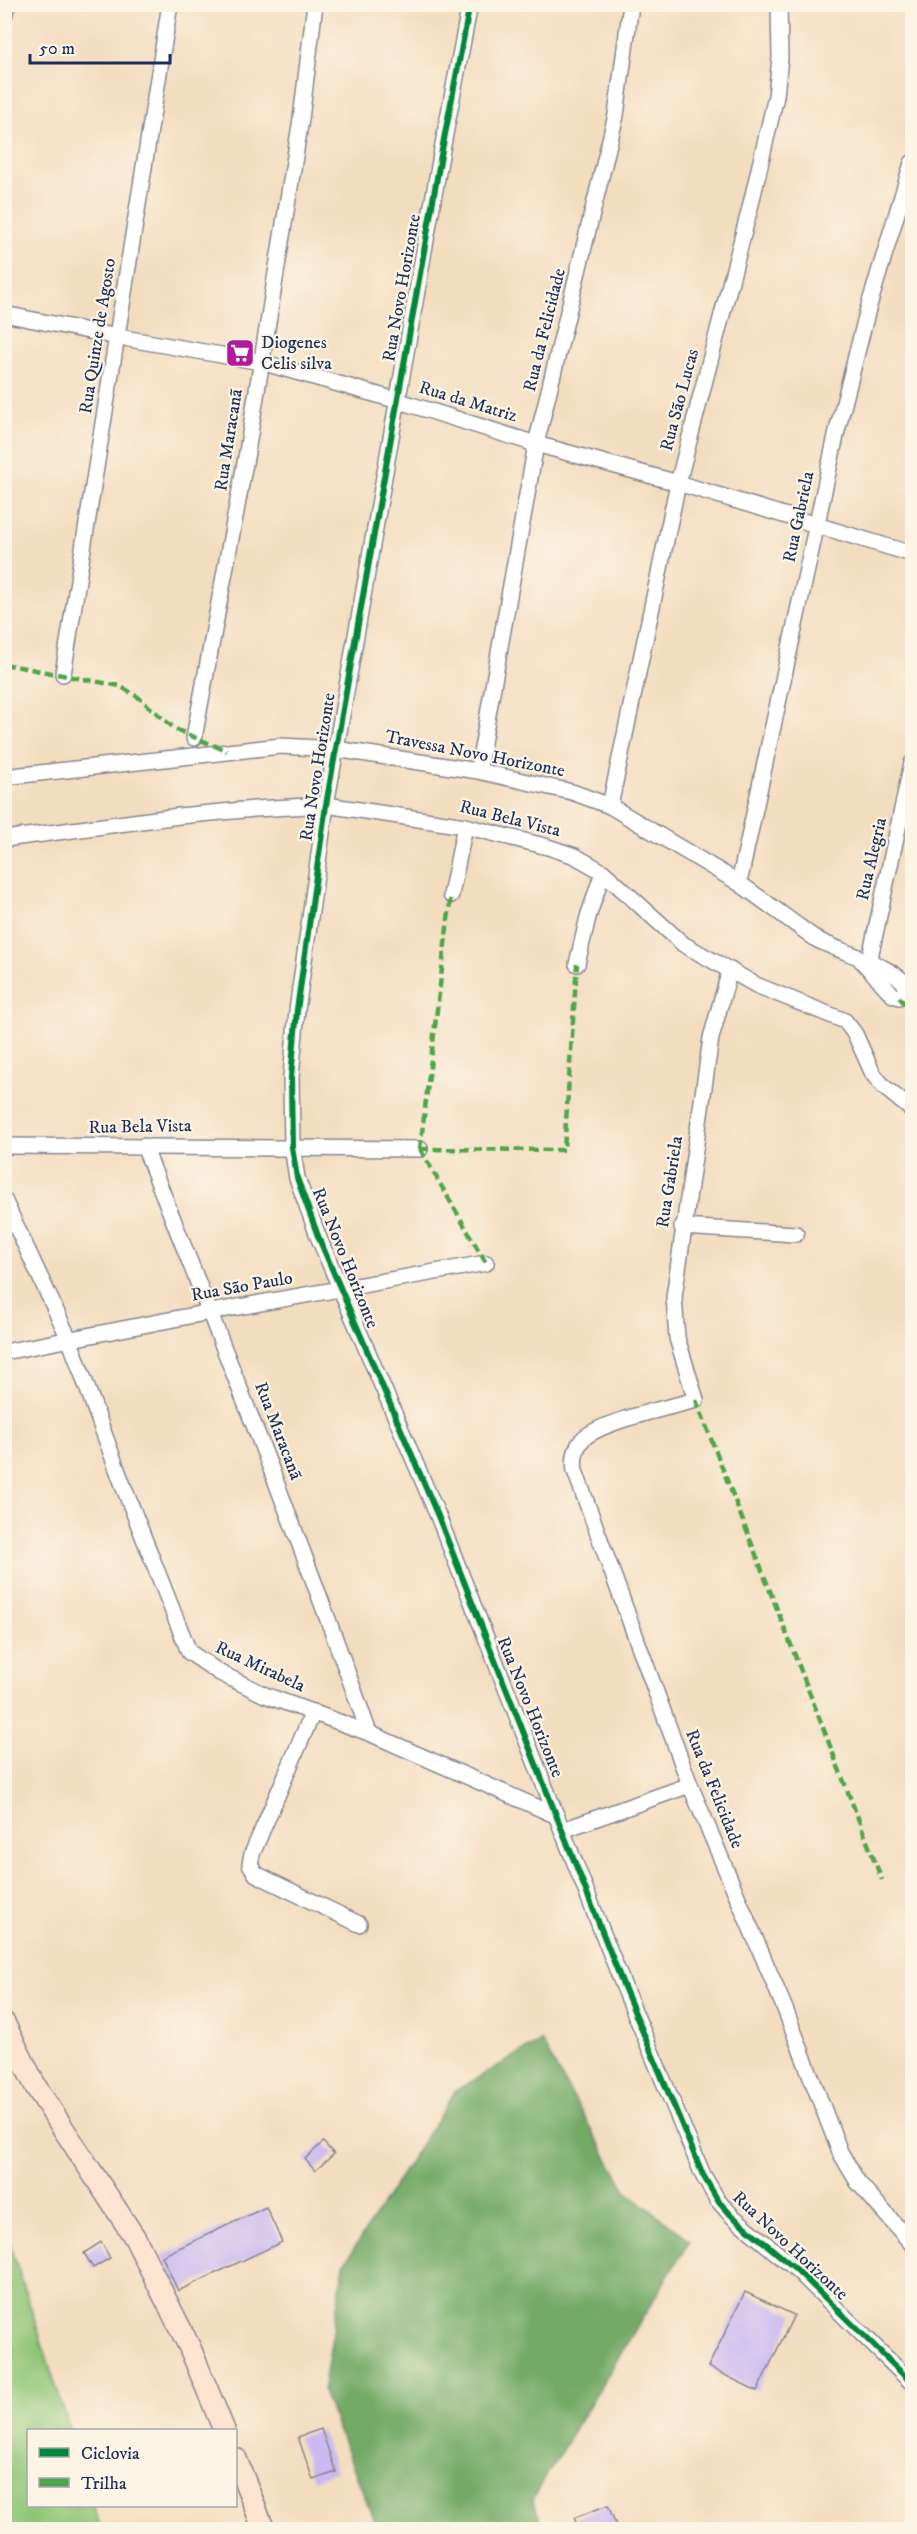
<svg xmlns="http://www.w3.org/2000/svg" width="917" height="2534" viewBox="0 0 917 2534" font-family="'IM FELL DW Pica',serif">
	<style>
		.green { fill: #8fc475; stroke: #557a6a; stroke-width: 1.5 }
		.forest { fill: #73aa66; stroke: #476c62; stroke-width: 1.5 }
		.building { fill: #cbb9f0 }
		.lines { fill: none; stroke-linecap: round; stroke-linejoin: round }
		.minor-casing { stroke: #87868e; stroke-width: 18 }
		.secondary-casing { stroke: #87868e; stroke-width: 24 }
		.minor { stroke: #fff; stroke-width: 15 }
		.secondary { stroke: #fde4d1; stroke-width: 21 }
		.quiet { stroke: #4fa44a; stroke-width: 4.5; stroke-dasharray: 9 4.5; stroke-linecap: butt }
		.cycleway-casing { stroke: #fcf5e5; stroke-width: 10 }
		.cycleway { stroke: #00873e; stroke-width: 6 }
		.labels { text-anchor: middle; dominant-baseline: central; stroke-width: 4.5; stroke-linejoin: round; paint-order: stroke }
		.street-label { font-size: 18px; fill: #1b2f5e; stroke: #fcf5e5 }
		.poi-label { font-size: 18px; fill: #1b2f5e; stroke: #fcf5e5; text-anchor: start }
	</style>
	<rect width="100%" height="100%" fill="#fcf5e5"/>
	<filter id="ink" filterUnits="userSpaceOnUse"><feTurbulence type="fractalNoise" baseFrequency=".0167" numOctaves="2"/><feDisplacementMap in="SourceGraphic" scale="12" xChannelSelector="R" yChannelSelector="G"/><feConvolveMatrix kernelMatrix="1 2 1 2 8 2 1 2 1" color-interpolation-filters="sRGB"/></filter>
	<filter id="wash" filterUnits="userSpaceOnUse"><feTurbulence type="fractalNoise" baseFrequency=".008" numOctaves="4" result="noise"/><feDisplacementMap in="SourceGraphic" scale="24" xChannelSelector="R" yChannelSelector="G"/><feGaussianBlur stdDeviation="1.35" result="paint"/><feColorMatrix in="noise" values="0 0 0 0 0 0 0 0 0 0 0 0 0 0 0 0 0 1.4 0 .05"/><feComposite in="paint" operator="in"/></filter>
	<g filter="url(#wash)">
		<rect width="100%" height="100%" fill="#f3ddbf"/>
		<path class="green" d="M4 2225 70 2430H28V2506H93L101 2529H5Z"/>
		<path class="forest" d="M541 2041 627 2192 690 2240 532 2499 544 2529H378L323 2392 344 2264 455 2091Z"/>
		<g id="blocks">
			<g class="building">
				<path d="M323 2142 334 2154 315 2171 305 2159Z"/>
				<path d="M266 2207 282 2242 178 2291 162 2256Z"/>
				<path d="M101 2242 110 2258 93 2268 84 2253Z"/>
				<path d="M745 2292 794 2315 757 2391 708 2367Z"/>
				<path d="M321 2429 336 2472 313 2480 298 2437Z"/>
				<path d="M608 2505 616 2525 604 2529H579L574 2518Z"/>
			</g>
		</g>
	</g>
	<g filter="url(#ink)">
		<use href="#blocks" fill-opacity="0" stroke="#87868e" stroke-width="1.5"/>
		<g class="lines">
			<g class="minor-casing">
				<g id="minor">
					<path d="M470 4 441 155 326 805 297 1010 291 1077 292 1147 297 1178 318 1236 438 1516 624 1987 703 2175 717 2199 731 2215 796 2269 912 2383"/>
					<path d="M4 17 7 4"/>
					<path d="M4 314 118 337 261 362 399 401 536 444 678 483 912 554"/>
					<path d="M63 674 170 4"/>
					<path d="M194 738 247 452 301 119 315 4"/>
					<path d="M478 771 536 444 616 115 631 4"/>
					<path d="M4 777 281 746 335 749 478 771 572 792 610 806 739 883 816 939C842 953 885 963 905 983L906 993 899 997 893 995 860 959"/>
					<path d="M610 806 678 483 750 208 776 96 780 58 779 4"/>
					<path d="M4 839 179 816 255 809 326 805 465 826 548 847 575 856 603 872 683 944 756 985 845 1021 855 1034 873 1074 884 1087 912 1110"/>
					<path d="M739 883 837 431 868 309 912 163"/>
					<path d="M451 895 465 826"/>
					<path d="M869 962 912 763"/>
					<path d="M577 964 588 917 603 872"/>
					<path d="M730 970 711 1038 674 1297 677 1338 696 1400C670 1407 598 1422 582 1440 575 1449 573 1459 575 1471L690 1785 785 2009 840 2152 857 2181 912 2244"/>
					<path d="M4 1146 420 1149"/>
					<path d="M144 1146C221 1341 299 1535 369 1733"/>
					<path d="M4 1200 70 1341 124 1488 189 1652 220 1673 265 1695 369 1733 557 1816"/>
					<path d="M682 1227 796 1234"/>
					<path d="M4 1352 210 1312 486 1263"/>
					<path d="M313 1712 252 1854 250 1864 256 1874 264 1878 359 1924"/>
					<path d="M563 1830 690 1785"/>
				</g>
			</g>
			<g class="secondary-casing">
				<g id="secondary">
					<path d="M4 2023 36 2087 135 2238 190 2348 224 2430"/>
					<path d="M236 2459 264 2530"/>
				</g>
			</g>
			<use href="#minor" class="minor"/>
			<use href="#secondary" class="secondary"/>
			<g class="quiet">
				<path d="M4 664 120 686 138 697 175 729 227 751"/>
				<path d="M899 997 912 1012"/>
				<path d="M420 1149 564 1150 577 964"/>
				<path d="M420 1149 451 895"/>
				<path d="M420 1149 486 1263"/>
				<path d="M696 1400 882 1880"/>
			</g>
			<g class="cycleway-casing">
				<path id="cycleway" d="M470 4 441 155 326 805 297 1010 291 1077 292 1147 297 1178 318 1236 438 1516 624 1987 703 2175 717 2199 731 2215 796 2269 912 2383"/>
			</g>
			<use href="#cycleway" class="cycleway"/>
		</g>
	</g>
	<defs>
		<g id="supermarket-square" transform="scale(1.5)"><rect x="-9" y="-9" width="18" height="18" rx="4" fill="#b5179e" stroke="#fcf5e5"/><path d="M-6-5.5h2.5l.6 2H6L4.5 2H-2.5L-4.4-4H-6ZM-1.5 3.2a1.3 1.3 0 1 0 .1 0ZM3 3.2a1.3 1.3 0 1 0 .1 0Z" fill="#fff"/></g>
	</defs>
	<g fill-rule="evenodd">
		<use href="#supermarket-square" x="240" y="353"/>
	</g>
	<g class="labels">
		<g class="street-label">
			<text transform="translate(402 288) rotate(-80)">Rua Novo Horizonte</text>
			<text transform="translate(545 330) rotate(-76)">Rua da Felicidade</text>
			<text transform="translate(98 336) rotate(-81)">Rua Quinze de Agosto</text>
			<text transform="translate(680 400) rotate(-75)">Rua São Lucas</text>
			<text transform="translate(468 402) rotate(17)">Rua da Matriz</text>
			<text transform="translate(229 440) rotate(-81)">Rua Maracanã</text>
			<text transform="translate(799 517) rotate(-78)">Rua Gabriela</text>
			<text transform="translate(475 754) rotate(11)">Travessa Novo Horizonte</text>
			<text transform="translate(318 767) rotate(-81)">Rua Novo Horizonte</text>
			<text transform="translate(510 819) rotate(14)">Rua Bela Vista</text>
			<text transform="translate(872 859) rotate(-77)">Rua Alegria</text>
			<text transform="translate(140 1127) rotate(-1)">Rua Bela Vista</text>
			<text transform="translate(670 1182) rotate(-81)">Rua Gabriela</text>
			<text transform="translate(345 1258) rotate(68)">Rua Novo Horizonte</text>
			<text transform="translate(242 1287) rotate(-10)">Rua São Paulo</text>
			<text transform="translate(278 1431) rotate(69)">Rua Maracanã</text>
			<text transform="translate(260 1667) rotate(25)">Rua Mirabela</text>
			<text transform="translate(530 1707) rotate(68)">Rua Novo Horizonte</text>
			<text transform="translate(714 1789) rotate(68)">Rua da Felicidade</text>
			<text transform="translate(790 2246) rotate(43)">Rua Novo Horizonte</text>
		</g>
		<g class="poi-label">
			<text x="261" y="343">Diogenes<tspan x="261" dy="21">Celis silva</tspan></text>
		</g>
	</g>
	<rect width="917" height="2534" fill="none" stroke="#fcf5e5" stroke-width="24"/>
	<rect x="27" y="2429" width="210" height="78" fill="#fcf5e5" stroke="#a2a6af" stroke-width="1.5"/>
	<rect x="39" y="2448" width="30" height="9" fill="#00873e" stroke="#a2a6af" stroke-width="1.5"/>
	<text x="81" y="2459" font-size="18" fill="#1b2f5e">Ciclovia</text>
	<rect x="39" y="2478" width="30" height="9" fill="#4fa44a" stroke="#a2a6af" stroke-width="1.5"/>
	<text x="81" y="2489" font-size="18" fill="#1b2f5e">Trilha</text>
	<path d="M30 54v9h140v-9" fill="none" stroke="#1b2f5e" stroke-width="3"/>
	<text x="39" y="54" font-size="18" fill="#1b2f5e" stroke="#fcf5e5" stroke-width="4.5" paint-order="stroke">50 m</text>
</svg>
